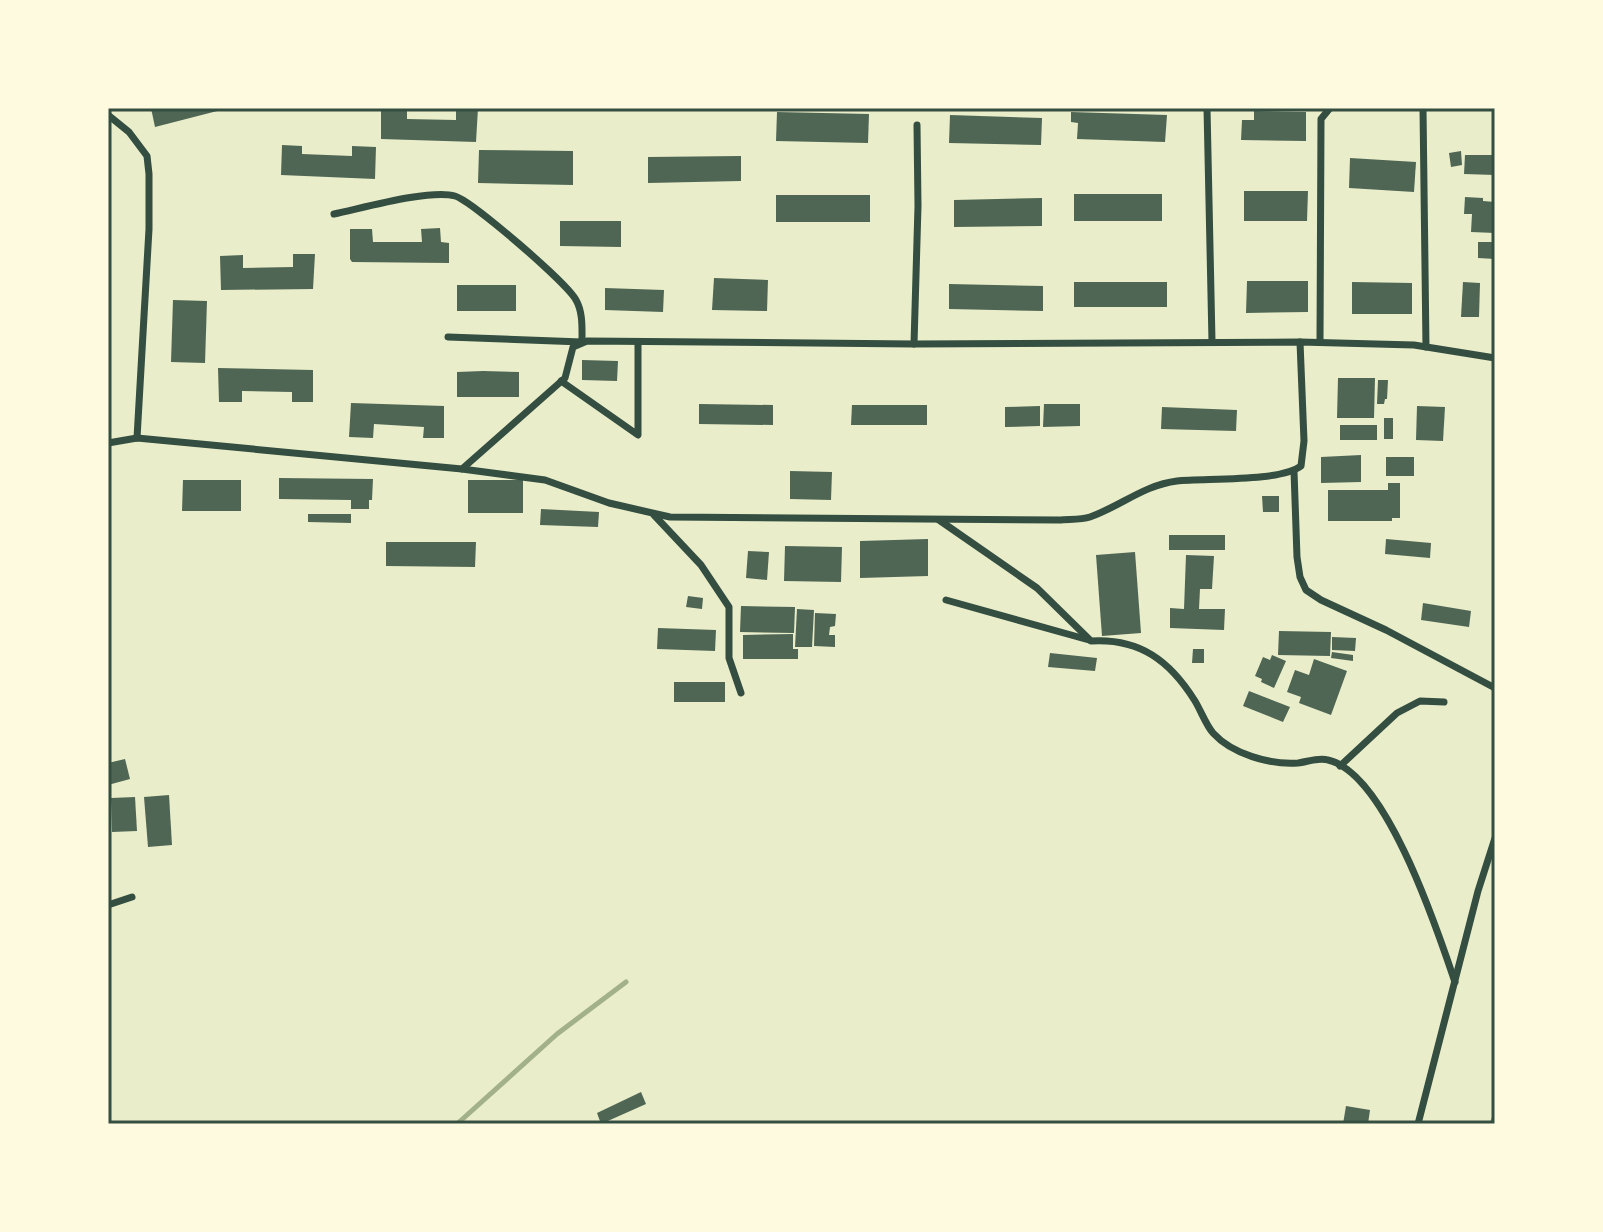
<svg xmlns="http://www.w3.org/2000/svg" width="1603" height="1232" viewBox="0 0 1603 1232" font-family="Lora,serif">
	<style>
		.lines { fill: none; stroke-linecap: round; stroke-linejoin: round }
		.stream { stroke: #a3b18a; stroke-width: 5 }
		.building { fill: #4f6655 }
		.minor { stroke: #344e41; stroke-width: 7 }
		.rail { stroke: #7c8e77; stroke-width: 5 }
		.neatline { fill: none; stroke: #344e41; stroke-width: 3 }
	</style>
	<rect width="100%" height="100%" fill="#e9edc9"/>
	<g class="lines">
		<path class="stream" d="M457 1124 557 1034 626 982"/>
	</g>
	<g class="building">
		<path d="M151 108H224L225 109 155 127Z"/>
		<path d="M381 108H407V119L456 120V108H478L476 142 381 139Z"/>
		<path d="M1254 111 1306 112V141L1241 140 1242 120H1254Z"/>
		<path d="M777 112 869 114 868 143 776 141Z"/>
		<path d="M1071 112 1167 115 1165 142 1077 139 1078 123 1071 122Z"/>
		<path d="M950 115 1042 118 1041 145 949 143Z"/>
		<path d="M282 145 302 146V154L352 156V146L376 147 375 179 281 175Z"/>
		<path d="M479 150 573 151V185L478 183Z"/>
		<path d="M1461 151 1462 165 1451 167 1449 153Z"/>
		<path d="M1465 155H1495V175L1464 174Z"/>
		<path d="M741 156V181L648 183V157Z"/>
		<path d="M1350 158 1416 162 1414 192 1349 188Z"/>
		<path d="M1244 191H1308L1307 221H1244Z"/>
		<rect x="1074" y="194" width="88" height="27"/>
		<rect x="776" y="195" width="94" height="27"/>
		<path d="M1465 197 1483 198V201L1495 202V233L1471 232 1472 214H1464Z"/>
		<path d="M1042 198V226L954 227V200Z"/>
		<path d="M560 221H621V247L560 246Z"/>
		<path d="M440 228 441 242 449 243V263L352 262 350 259V229H372L373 242H422L421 229Z"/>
		<path d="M1478 242H1495V259L1478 258Z"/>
		<path d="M293 254H315L313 289 221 290 220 256 243 255V268L293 267Z"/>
		<path d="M714 278 768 280 767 311 712 310Z"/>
		<path d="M1247 281H1308V312L1246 313Z"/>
		<rect x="1074" y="282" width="93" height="25"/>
		<path d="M1352 282 1412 283V314H1352Z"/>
		<path d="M1463 282 1480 283 1479 317H1461Z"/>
		<path d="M949 284 1043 286V311L949 309Z"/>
		<rect x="457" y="285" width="59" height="26"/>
		<path d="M605 288 664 290 663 312 605 310Z"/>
		<path d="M173 300 207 301 205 363 171 362Z"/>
		<path d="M582 360 618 361 617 381 582 380Z"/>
		<path d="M218 368 313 370V402H292V392L242 391V402H219Z"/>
		<path d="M483 371 519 372V397H457V372Z"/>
		<path d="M1338 378H1375L1374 418H1337Z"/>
		<path d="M1378 380H1388L1387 399H1385L1384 404H1377Z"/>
		<path d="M351 403 444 406V438H423L424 427 374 424 373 438 349 437Z"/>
		<path d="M699 404 773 405V425L699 424Z"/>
		<path d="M1044 404H1080V426L1043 427Z"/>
		<path d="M852 405H927V425H851Z"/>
		<path d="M1040 406V426L1005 427V407Z"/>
		<path d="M1417 406 1445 407 1443 441 1416 440Z"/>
		<path d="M1162 407 1237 410 1236 431 1161 429Z"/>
		<rect x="1384" y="418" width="9" height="21"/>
		<rect x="1340" y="425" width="37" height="15"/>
		<path d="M1361 455V482L1321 483V457Z"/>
		<rect x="1386" y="457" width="28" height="19"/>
		<path d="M790 471 832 472 831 500 790 499Z"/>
		<path d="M279 478 373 479 372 500H369V509H351V500L279 499Z"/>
		<path d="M183 480H241V511H182Z"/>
		<rect x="468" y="480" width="55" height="33"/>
		<path d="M1388 483H1400V518H1392V521H1328V490H1388Z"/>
		<path d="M1262 496H1279V512H1263Z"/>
		<path d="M541 509 599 512 598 527 540 525Z"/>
		<path d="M308 514H351V523L308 522Z"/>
		<rect x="1169" y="535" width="56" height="15"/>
		<path d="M928 539V576L860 578V541Z"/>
		<path d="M1386 539 1431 543 1430 558 1385 554Z"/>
		<path d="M386 542H476L475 567 386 566Z"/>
		<path d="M785 546 842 547 841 582 784 581Z"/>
		<path d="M748 551 769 552 767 580 746 578Z"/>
		<path d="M1135 552 1141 633 1102 636 1096 555Z"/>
		<path d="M1186 555 1214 556 1212 589H1200L1199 609H1225L1224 630 1170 628V608L1184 609Z"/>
		<path d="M688 596 703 598 702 609 686 607Z"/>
		<path d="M1423 603 1471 611 1469 627 1421 620Z"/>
		<path d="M741 606 795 607 794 633 740 632Z"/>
		<path d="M797 609 814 610 812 647H795Z"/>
		<path d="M815 613 836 614 835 626 830 627 829 635H835V647L814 646Z"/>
		<path d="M658 628 716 630 715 651 657 649Z"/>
		<path d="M1279 631 1331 632 1330 656 1278 655Z"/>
		<path d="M793 634V649H798V659H743V635Z"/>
		<path d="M1332 637 1356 638 1355 651 1332 650Z"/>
		<path d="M1193 649H1204V663H1192Z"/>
		<path d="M1332 652 1353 655V661L1331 658Z"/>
		<path d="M1050 653 1097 658 1095 671 1048 667Z"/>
		<path d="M1272 655 1286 661 1274 688 1261 682 1262 679 1255 676 1263 657 1270 660Z"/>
		<path d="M1314 659 1347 671 1331 715 1299 703 1301 697 1287 692 1295 670 1309 675Z"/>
		<rect x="674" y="682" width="51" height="20"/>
		<path d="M1249 691 1290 707 1283 722 1243 706Z"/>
		<path d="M125 759 130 779 108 785V763Z"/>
		<path d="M169 795 172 845 148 847 144 797Z"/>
		<path d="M135 797 137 831 112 832 111 798Z"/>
		<path d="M641 1092 646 1104 601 1124 597 1113Z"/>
		<path d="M1346 1106 1370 1110 1368 1124H1343Z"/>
	</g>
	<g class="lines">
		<g class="minor">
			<path d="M1207 108 1212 341"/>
			<path d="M1423 108 1426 347"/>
			<path d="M108 115 129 132 147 156 149 174V229L137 438"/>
			<path d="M334 214C363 208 430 189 455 196 472 201 567 283 576 300 583 312 582 328 582 342L448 337"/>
			<path d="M1320 342 1321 119 1330 108"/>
			<path d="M914 344 918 206 917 125"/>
			<path d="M561 381 638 435V342"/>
			<path d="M108 443 137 438 462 469 565 378 573 347 587 341 914 344 1300 342 1414 345 1495 358"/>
			<path d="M462 469 545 480 609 503 670 517 1059 520C1069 519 1081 520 1090 517 1121 506 1144 485 1177 481 1206 478 1280 482 1301 466L1304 441 1300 342"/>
			<path d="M1294 471 1297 557 1300 577 1306 590 1321 600 1386 630 1495 688"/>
			<path d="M654 515 701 565 729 607V658L741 693"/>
			<path d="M939 520 1037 588 1091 641C1140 638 1170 661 1195 701 1201 711 1206 725 1213 733 1232 754 1270 765 1298 763 1307 762 1319 757 1328 760 1386 773 1437 929 1455 982"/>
			<path d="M946 600 1089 640"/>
			<path d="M1340 766 1397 713 1420 701 1444 702"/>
			<path d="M108 905 132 897"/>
			<path d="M1418 1124 1478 891 1495 838"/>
		</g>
		<path class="rail" d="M1492 1124 1495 1116"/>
	</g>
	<rect width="1603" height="1232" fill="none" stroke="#fefae0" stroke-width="220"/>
	<rect x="110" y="110" width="1383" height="1012" class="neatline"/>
</svg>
